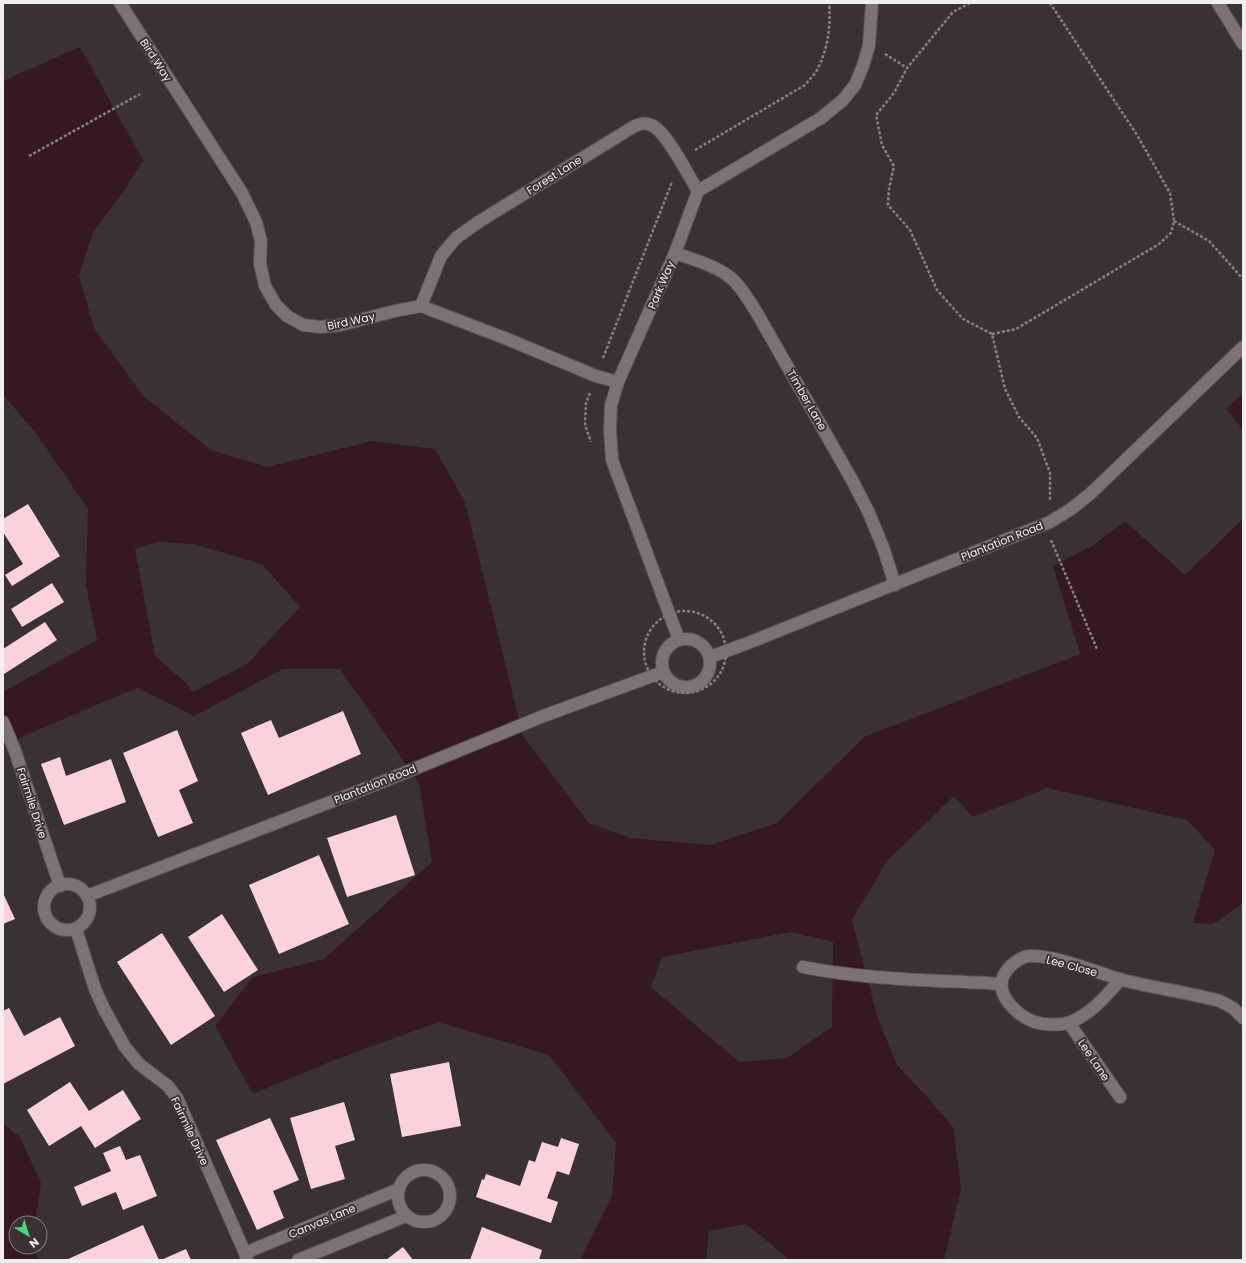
<svg xmlns="http://www.w3.org/2000/svg" width="1246" height="1263" viewBox="0 0 1246 1263" font-family="Poppins,sans-serif">
	<style>
		.water { fill: #351822; fill-rule: evenodd }
		.building { fill: #fbd1dc }
		.lines { fill: none; stroke-linecap: round; stroke-linejoin: round }
		.street-casing { stroke: #575052; stroke-width: 14 }
		.path { stroke: #888183; stroke-width: 2.5; stroke-dasharray: 3 2; stroke-linecap: butt }
		.street { stroke: #7c7275; stroke-width: 12 }
		.labels { text-anchor: middle; dominant-baseline: central; stroke-width: 4; stroke-linejoin: round; paint-order: stroke }
		.street-label { font-size: 11px; fill: #f2edee; stroke: #3a3134 }
	</style>
	<rect width="100%" height="100%" fill="#3a3134"/>
	<g class="water">
		<path d="M80 47 143 160 126 188 93 232 79 276 94 328 143 396 211 450 267 467 372 441 435 449 465 502 523 736 589 823 630 838 710 845 777 823 864 737 1080 654 1053 566 1094 545 1125 521 1185 575 1243 519V903L1213 924 1193 923 1215 850 1187 820 1047 788 973 817 954 796 888 860 852 920 878 1019 897 1065 928 1098 953 1127 961 1189 944 1260H790L746 1224 709 1231 706 1260H580L612 1196 616 1143 549 1055 438 1022 327 1063 253 1094 215 1026 253 977 324 959 432 862 419 783 340 669H283L194 716 137 688 35 731 3 746V692L97 640 86 586 88 509 36 433 3 395V81ZM157 542 193 544 262 564 300 607 247 664 193 692 186 683 155 656 135 549ZM791 932 833 942 832 1027 787 1058 739 1062 651 987 662 957Z"/>
		<path d="M1243 393V430L1226 409Z"/>
		<path d="M3 1124 20 1137 41 1183 35 1223H16V1247H33L39 1260H3Z"/>
	</g>
	<g class="building">
		<path d="M28 504 60 556 12 586 5 575 23 564 3 532V519Z"/>
		<path d="M52 583 64 602 22 627 11 609Z"/>
		<path d="M45 622 57 640 4 674 3 672V649Z"/>
		<path d="M343 711 361 754 268 795 241 733 271 720 279 738Z"/>
		<path d="M177 730 198 781 179 790 193 823 158 837 123 753Z"/>
		<path d="M60 757 66 776 111 759 126 802 64 825 41 764Z"/>
		<path d="M396 815 415 875 347 897 327 838Z"/>
		<path d="M319 855 349 924 279 954 249 885Z"/>
		<path d="M3 893 15 919 3 924Z"/>
		<path d="M222 914 258 970 224 992 188 937Z"/>
		<path d="M162 933 215 1016 171 1045 117 962Z"/>
		<path d="M9 1008 24 1036 60 1017 75 1046 3 1084V1011Z"/>
		<path d="M449 1062 461 1126 402 1137 390 1074Z"/>
		<path d="M70 1082 89 1111 123 1090 141 1119 95 1148 81 1126 49 1146 27 1110Z"/>
		<path d="M344 1102 355 1140 335 1146 345 1179 311 1189 290 1118Z"/>
		<path d="M270 1118 299 1180 273 1191 284 1218 257 1230 216 1140Z"/>
		<path d="M561 1138 579 1144 569 1175 557 1171 547 1198 558 1202 551 1223 476 1197 482 1179 484 1180 486 1174 520 1186 529 1160 535 1162 542 1142 558 1147Z"/>
		<path d="M120 1146 126 1160 140 1155 157 1196 123 1210 116 1192 82 1206 74 1187 111 1171 103 1153Z"/>
		<path d="M143 1225 159 1260H66Z"/>
		<path d="M482 1227 542 1250 539 1260H470Z"/>
		<path d="M403 1247 413 1260H386Z"/>
		<path d="M186 1249 191 1260H161Z"/>
	</g>
	<g class="lines">
		<g class="street-casing">
			<g id="street">
				<path d="M120 3 242 193 256 222 261 241 260 264 265 286 276 305 287 316 303 325 321 327 340 325 395 311 421 306 507 339 596 376 618 382"/>
				<path d="M1218 3 1243 44"/>
				<path d="M675 253C694 260 715 265 731 278 742 287 749 301 757 313L852 480 868 511 883 547 895 585"/>
				<path d="M421 306 441 256 456 238 480 221 633 127C640 124 644 122 651 125 666 130 689 177 698 191"/>
				<circle cx="686" cy="663" r="24"/>
				<path d="M679 640 612 460 610 430 611 405 618 382 675 253 698 191 821 118 843 100 855 85 863 66 869 45 872 3"/>
				<path d="M710 657 748 643 1050 522 1071 509 1090 494 1243 347"/>
				<path d="M3 722 15 751 60 886"/>
				<circle cx="67" cy="907" r="23"/>
				<path d="M87 896 377 784 546 715 663 672"/>
				<path d="M76 929 95 989 104 1009 125 1047 139 1064 168 1086 177 1098 245 1253 247 1260"/>
				<path d="M803 967C868 980 935 980 1001 984"/>
				<path d="M1121 979C1106 996 1092 1013 1071 1022 1060 1026 1043 1025 1032 1021 1016 1014 996 995 1003 977 1007 967 1020 956 1031 956 1058 956 1093 971 1119 979 1152 988 1187 992 1220 1001L1233 1008 1243 1018"/>
				<path d="M1069 1023 1120 1097"/>
				<circle cx="424" cy="1196" r="26"/>
				<path d="M245 1253 399 1189"/>
				<path d="M298 1260 406 1216"/>
			</g>
		</g>
		<g class="path">
			<path d="M970 3 953 12 907 68 894 93 876 115 882 145 894 166 889 189 888 205 910 230 937 290 963 319 992 334 1005 389 1019 417 1037 438 1050 473V500"/>
			<path d="M885 54 907 68"/>
			<path d="M695 150 805 85C809 80 814 75 817 70 828 49 831 26 829 3"/>
			<path d="M29 156 140 94"/>
			<path d="M1174 221 1209 241 1243 279"/>
			<path d="M992 334 1016 329 1159 244 1171 233 1174 221 1170 193 1137 135 1050 3"/>
			<path d="M603 358 672 182"/>
			<path d="M590 393 586 403 585 425 591 442"/>
			<path d="M1051 540 1097 649"/>
			<circle cx="685" cy="652" r="41"/>
		</g>
		<use href="#street" class="street"/>
	</g>
	<g class="labels">
		<g class="street-label">
			<text transform="translate(156 60) rotate(57)">Bird Way</text>
			<text transform="translate(554 175) rotate(-32)">Forest Lane</text>
			<text transform="translate(661 285) rotate(-67)">Park Way</text>
			<text transform="translate(351 321) rotate(-12)">Bird Way</text>
			<text transform="translate(807 400) rotate(60)">Timber Lane</text>
			<text transform="translate(1002 541) rotate(-22)">Plantation Road</text>
			<text transform="translate(375 784) rotate(-22)">Plantation Road</text>
			<text transform="translate(32 803) rotate(72)">Fairmile Drive</text>
			<text transform="translate(1072 966) rotate(15)">Lee Close</text>
			<text transform="translate(1094 1060) rotate(56)">Lee Lane</text>
			<text transform="translate(190 1131) rotate(65)">Fairmile Drive</text>
			<text transform="translate(322 1221) rotate(-23)">Canvas Lane</text>
		</g>
	</g>
	<rect width="1246" height="1263" fill="none" stroke="#f2edee" stroke-width="8"/>
	<g transform="translate(28 1235) rotate(142)"><circle r="19" fill="#3a3134" stroke="#847c7e"/>
	<path d="M0-3L7 15L0 10L-7 15Z" fill="#4cd676"/>
	<text y="-6" font-size="11" font-weight="bold" text-anchor="middle" fill="#f2edee">N</text>
	</g>
</svg>
